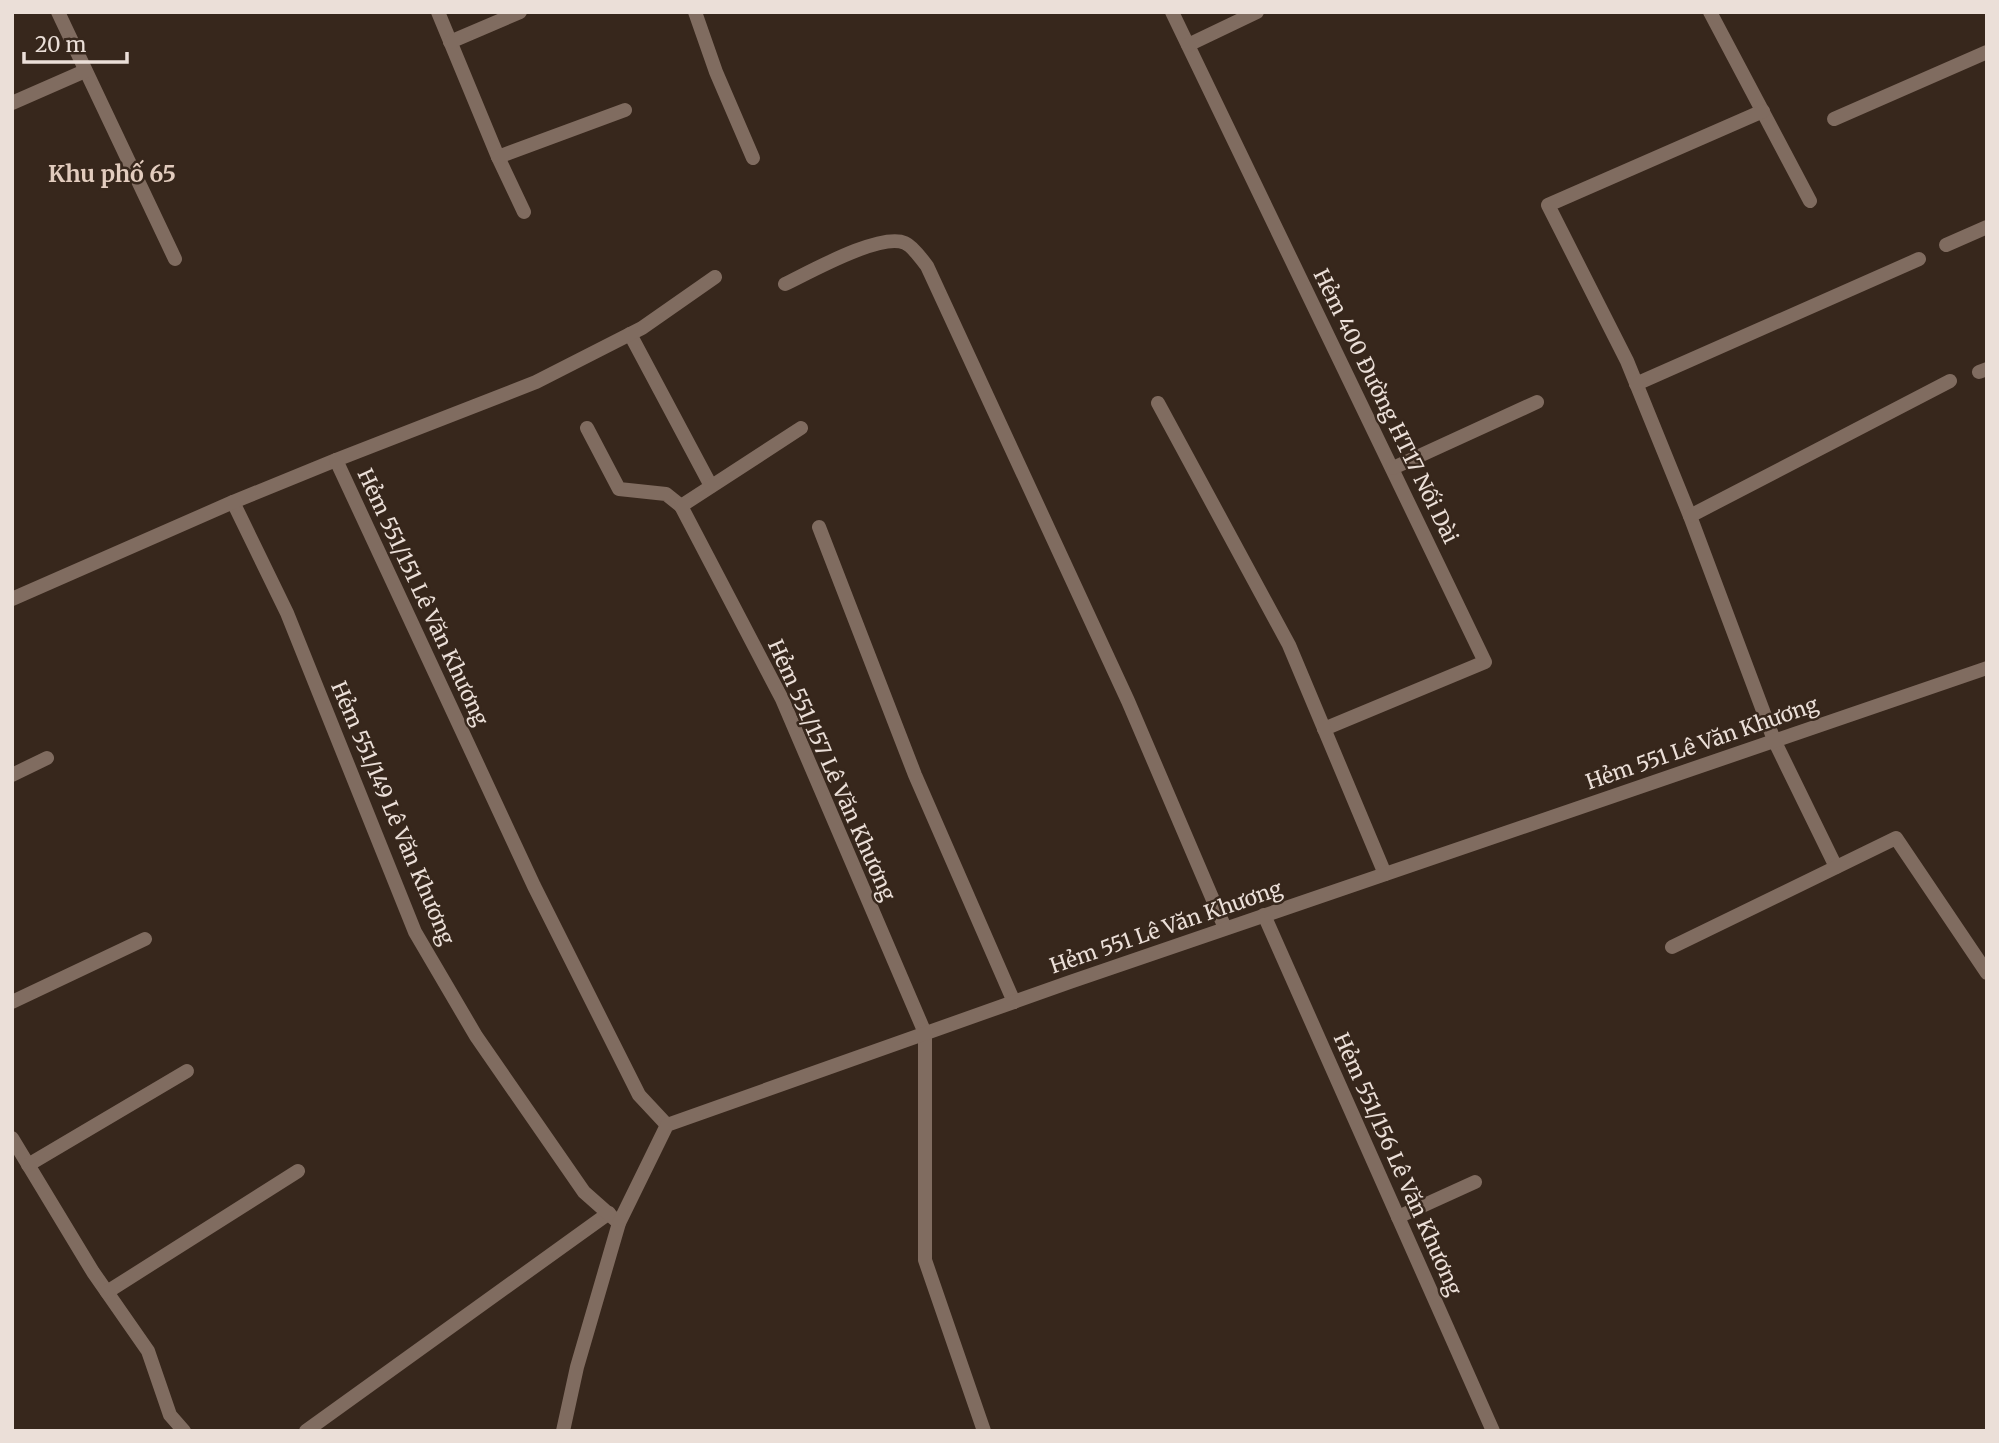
<svg xmlns="http://www.w3.org/2000/svg" width="1999" height="1443" viewBox="0 0 1999 1443" font-family="Merriweather,serif">
	<style>
		.lines { fill: none; stroke-linecap: round; stroke-linejoin: round }
		.service { stroke: #806c60; stroke-width: 14 }
		.minor { stroke: #806c60; stroke-width: 14 }
		.labels { text-anchor: middle; dominant-baseline: central; stroke-width: 5; stroke-linejoin: round; paint-order: stroke }
		.street-label { font-size: 21px; fill: #ebdfd8; stroke: #37271c }
		.neighbourhood-label { font-size: 23px; font-weight: bold; fill: #e2ccbe; stroke: #37271c }
	</style>
	<rect width="100%" height="100%" fill="#37271c"/>
	<g class="lines">
		<g class="service">
			<path d="M438 12 498 157 524 212"/>
			<path d="M1710 12 1810 201"/>
			<path d="M450 42 520 12"/>
			<path d="M1763 111 1548 205 1627 361 1690 516 1774 740 1836 867"/>
			<path d="M498 157 625 110"/>
			<path d="M1636 384 1919 259"/>
			<path d="M1690 516 1950 381"/>
			<path d="M1672 947 1896 838 1987 973"/>
			<path d="M925 1033V1260L984 1431"/>
			<path d="M1398 1217 1475 1182"/>
			<path d="M306 1431 609 1213"/>
		</g>
		<g class="minor">
			<path d="M58 12 175 259"/>
			<path d="M695 12 716 72 753 158"/>
			<path d="M1172 12 1485 662 1324 729"/>
			<path d="M1188 45 1257 12"/>
			<path d="M12 103 85 71"/>
			<path d="M1834 119 1987 52"/>
			<path d="M1946 245 1987 227"/>
			<path d="M785 284C810 272 881 232 905 243 914 247 921 259 927 266L1128 701 1225 928"/>
			<path d="M630 334 711 486"/>
			<path d="M1979 372 1987 369"/>
			<path d="M1158 403 1289 645 1385 874"/>
			<path d="M587 428 619 489 666 494 681 506"/>
			<path d="M801 428 681 506 782 699 925 1033"/>
			<path d="M1393 468 1537 402"/>
			<path d="M233 502 287 613 415 932 476 1036 584 1192 619 1223"/>
			<path d="M819 527 915 775 1014 1002"/>
			<path d="M12 599 233 502 336 460"/>
			<path d="M12 775 47 758"/>
			<path d="M1264 915 1493 1431"/>
			<path d="M12 1002 145 939"/>
			<path d="M667 1125 639 1095 534 886 336 460 536 382 642 328 715 277"/>
			<path d="M12 1138 93 1272 148 1351 170 1415 184 1431"/>
			<path d="M28 1165 187 1071"/>
			<path d="M107 1292 298 1171"/>
			<path d="M563 1431 577 1367 619 1223 667 1125 1070 982 1987 668"/>
		</g>
	</g>
	<g class="labels">
		<g class="street-label">
			<text transform="translate(1386 406) rotate(64)">Hẻm 400 Đường HT17 Nối Dài</text>
			<text transform="translate(423 597) rotate(65)">Hẻm 551/151 Lê Văn Khương</text>
			<text transform="translate(1702 743) rotate(-19)">Hẻm 551 Lê Văn Khương</text>
			<text transform="translate(832 770) rotate(66)">Hẻm 551/157 Lê Văn Khương</text>
			<text transform="translate(393 813) rotate(67)">Hẻm 551/149 Lê Văn Khương</text>
			<text transform="translate(1166 927) rotate(-19)">Hẻm 551 Lê Văn Khương</text>
			<text transform="translate(1398 1164) rotate(66)">Hẻm 551/156 Lê Văn Khương</text>
		</g>
		<g class="neighbourhood-label">
			<text x="112" y="173">Khu phố 65</text>
		</g>
	</g>
	<rect width="1999" height="1443" fill="none" stroke="#ebdfd8" stroke-width="28"/>
	<path d="M24 52v10h103v-10" fill="none" stroke="#ebdfd8" stroke-width="3.5"/>
	<text x="35" y="52" font-size="21" fill="#ebdfd8" stroke="#37271c" stroke-width="5" paint-order="stroke">20 m</text>
</svg>
